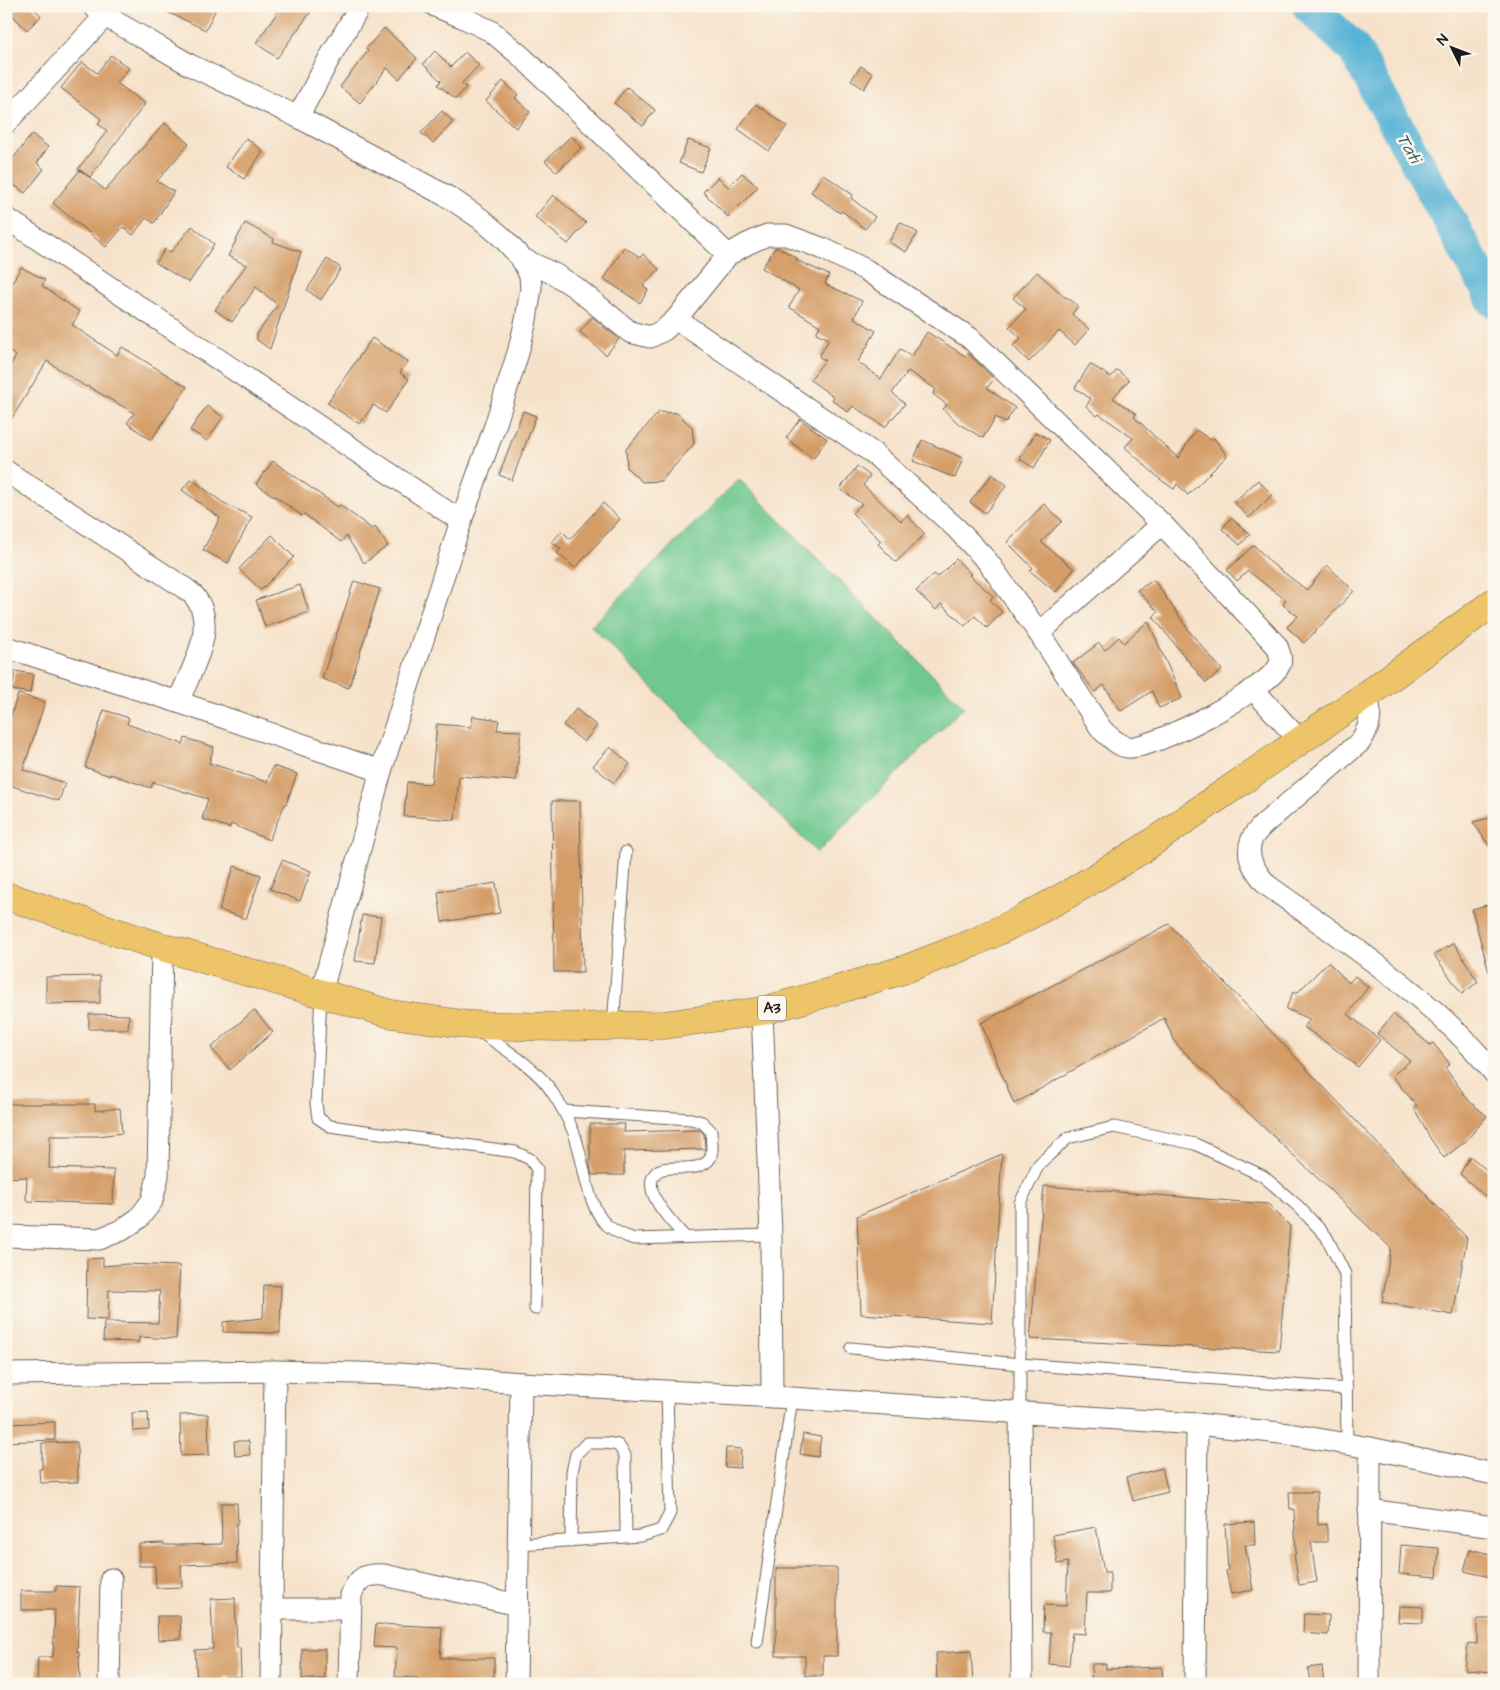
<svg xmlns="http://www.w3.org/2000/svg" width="1500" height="1690" viewBox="0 0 1500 1690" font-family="'Architects Daughter',sans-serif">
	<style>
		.green { fill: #6ec890; stroke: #457256 }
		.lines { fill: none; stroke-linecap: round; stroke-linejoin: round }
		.river { stroke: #58b4d6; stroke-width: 34 }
		.building { fill: #d49d68 }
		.lane-casing { stroke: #686159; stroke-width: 13 }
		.street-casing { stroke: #686159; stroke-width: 23 }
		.highway-casing { stroke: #686159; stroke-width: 29 }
		.lane { stroke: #fff; stroke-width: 11 }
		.street { stroke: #fff; stroke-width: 21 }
		.highway { stroke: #eec469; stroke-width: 28 }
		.labels { text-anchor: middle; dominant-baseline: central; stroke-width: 5; stroke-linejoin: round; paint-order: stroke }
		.shield { fill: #fbf7ec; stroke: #5f5e5a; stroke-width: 1 }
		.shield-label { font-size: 15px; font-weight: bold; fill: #1c1c1c }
		.water-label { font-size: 18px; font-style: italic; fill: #345966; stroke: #fbf7ec }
	</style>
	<rect width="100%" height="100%" fill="#fbf7ec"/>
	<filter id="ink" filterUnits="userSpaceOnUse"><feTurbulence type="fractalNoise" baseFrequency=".02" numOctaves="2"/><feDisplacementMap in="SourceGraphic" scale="10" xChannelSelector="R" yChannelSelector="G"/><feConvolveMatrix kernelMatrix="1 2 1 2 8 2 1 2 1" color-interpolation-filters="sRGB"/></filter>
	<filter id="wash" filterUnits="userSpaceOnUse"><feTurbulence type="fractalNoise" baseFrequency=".0096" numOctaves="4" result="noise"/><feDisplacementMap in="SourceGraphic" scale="20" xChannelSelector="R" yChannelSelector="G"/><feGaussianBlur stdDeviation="1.12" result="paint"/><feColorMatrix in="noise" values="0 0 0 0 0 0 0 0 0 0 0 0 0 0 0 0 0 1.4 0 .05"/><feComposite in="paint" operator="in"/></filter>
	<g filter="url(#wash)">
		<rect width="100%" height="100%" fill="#f6e2ca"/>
		<path class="green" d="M739 479 964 707 817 853 591 626Z"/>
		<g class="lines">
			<path class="river" d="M1309 6 1354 49 1494 301"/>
		</g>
		<g id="blocks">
			<g class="building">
				<path d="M6 6H32L41 16 27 30 6 9Z"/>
				<path d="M154 6H217L206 30Z"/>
				<path d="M282 6H315L277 58 256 43Z"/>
				<path d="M384 28 417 58 399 79 387 68 360 103 340 87 368 51 366 49Z"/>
				<path d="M435 51 451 67 465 52 479 65 462 83 466 87 456 99 438 85 441 81 423 64Z"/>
				<path d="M111 55 129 68 117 83 145 104 90 177 78 169 107 131 98 124 101 119 61 88 82 62 97 73Z"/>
				<path d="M861 66 873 74 864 89 851 80Z"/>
				<path d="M503 81 518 95 515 98 530 112 516 128 486 101Z"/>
				<path d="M627 87 655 110 643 126 614 103Z"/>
				<path d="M756 104 787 126 769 151 738 129Z"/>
				<path d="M442 111 453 122 433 143 421 133Z"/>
				<path d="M165 123 189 144 157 181 174 192 154 223 146 218 133 235 123 227 106 247 53 203 80 170 105 190Z"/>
				<path d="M32 134 48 147 37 163 44 169 25 193 6 179V168Z"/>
				<path d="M571 136 582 147 557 172 545 161Z"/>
				<path d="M246 138 263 151 244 179 226 167Z"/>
				<path d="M688 140 711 148 701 172 679 163Z"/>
				<path d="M742 173 758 187 728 217 703 192 718 177 728 187Z"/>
				<path d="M823 174 853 195 851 198 875 217 865 229 842 211 840 213 811 192Z"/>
				<path d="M553 195 586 223 568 244 535 217Z"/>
				<path d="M900 222 918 233 906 252 889 242Z"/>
				<path d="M245 223 274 239 273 242 301 252 270 349 257 340V334L278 305 256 287 232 322 215 310 246 265 228 256Z"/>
				<path d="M192 226 214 244 189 283 156 263 165 249 171 252Z"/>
				<path d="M624 247 640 257 643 254 659 269 643 286 648 290 640 303 604 279Z"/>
				<path d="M775 248H779L797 258 796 260 829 275 825 284 862 301 854 318 876 331 858 362 881 379 900 349 912 356 927 332 965 356 968 353 994 379 987 388 1015 408 1005 423 996 417 983 438 959 424 943 409 947 405 933 394 936 389 908 371 892 393 905 404 885 427 853 406 848 412 832 400 834 397 810 380 825 360 819 357 829 339 816 333 820 326 789 307 799 290 762 268Z"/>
				<path d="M327 259 341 268 321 300 307 290Z"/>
				<path d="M21 267 45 280 42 286 80 312 72 325 117 355 122 347 187 387 151 440 127 423 134 413 87 386 86 387 47 361 6 428V372L16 356 6 349V293Z"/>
				<path d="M1037 272 1066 298 1067 297 1078 306 1072 314 1089 329 1075 345 1059 331 1029 362 1013 346 1021 338 1009 327 1026 309 1013 298Z"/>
				<path d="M592 317 619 339 606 355 580 332Z"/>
				<path d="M372 338 408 362 400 373 409 379 386 413 373 405 360 424 327 403Z"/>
				<path d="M1090 364 1111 377 1117 370 1129 380 1113 398 1136 414 1134 417 1178 458 1196 430 1211 440 1214 438 1227 456 1188 495 1177 484 1174 489 1161 480 1125 447 1133 438 1099 414 1097 416 1086 406 1091 399 1075 388Z"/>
				<path d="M207 406 223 417 207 441 190 430Z"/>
				<path d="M523 411 536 416 512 480 499 475Z"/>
				<path d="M659 412 677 413 692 427 694 444 661 481 642 482 627 468 626 449Z"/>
				<path d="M800 419 827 439 813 459 786 438Z"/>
				<path d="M1036 432 1050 440 1034 468 1020 459Z"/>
				<path d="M922 440 963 458 955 478 913 461Z"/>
				<path d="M273 461 338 507 340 505 372 529 375 527 388 546 364 563 346 536 341 542 304 514 302 516 275 496V497L256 484Z"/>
				<path d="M857 466 870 476 863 485 901 521 907 515 925 534 896 562 878 544 881 541 852 513 862 504 840 489Z"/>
				<path d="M992 474 1007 485 985 513 970 502Z"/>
				<path d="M191 479 222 502 252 517 228 563 203 550 220 518 182 490Z"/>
				<path d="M1258 480 1272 495 1249 518 1234 502Z"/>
				<path d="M603 503 620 519 575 568 557 553 561 549 552 542 562 531 570 539Z"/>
				<path d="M1044 504 1062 521 1041 542 1074 569 1056 592 1030 571 1033 568 1007 542Z"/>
				<path d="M1231 518 1250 534 1240 545 1222 529Z"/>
				<path d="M272 535 294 557 261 590 239 569Z"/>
				<path d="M1254 545 1271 563 1307 590 1327 565 1354 591 1304 643 1287 627 1298 616 1283 605 1286 600 1248 571 1237 581 1227 570Z"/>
				<path d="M956 559 971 574 969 575 993 596 990 600 1002 612 987 628 975 616 965 626 941 604 936 610 916 591 934 574 938 577Z"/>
				<path d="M1154 580 1190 632 1222 670 1206 683 1153 617 1158 612 1137 590Z"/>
				<path d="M354 581 380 589 349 688 322 679Z"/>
				<path d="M300 585 309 612 265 627 256 600Z"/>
				<path d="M1148 621 1182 698 1159 708 1152 691 1121 711 1104 685 1095 692 1073 663 1099 643 1105 650 1119 637 1124 643Z"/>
				<path d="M15 671 33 674 30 693 12 690Z"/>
				<path d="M18 694 45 702 23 770 65 783 59 801 6 784V730Z"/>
				<path d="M576 709 597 726 584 742 563 725Z"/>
				<path d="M104 710 129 718 127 724 183 744 185 738 214 747 209 763 267 782 273 766 297 774 286 804H285L269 840 231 824 230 828 202 819 208 799 153 782 151 788 110 774V776L85 767Z"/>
				<path d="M473 716 499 720 497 730 521 731 516 781 459 776 455 820 404 816 407 782 431 784 437 724 471 727Z"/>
				<path d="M610 747 630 764 614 783 593 766Z"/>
				<path d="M552 801H580L583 972H554Z"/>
				<path d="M1494 817V853L1473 822Z"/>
				<path d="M282 860 311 871 300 901 270 889Z"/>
				<path d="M234 866 261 875 246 919 219 910Z"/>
				<path d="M496 883 500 913 442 922 438 892Z"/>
				<path d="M1494 903V972H1489L1472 909Z"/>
				<path d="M362 915 381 917 375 963 355 961Z"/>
				<path d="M1169 924 1467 1238 1453 1315 1382 1302 1391 1248 1176 1044 1164 1018 1014 1104 981 1023Z"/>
				<path d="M1454 943 1478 982 1462 994 1434 955Z"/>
				<path d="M1328 962 1349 983 1355 976 1368 987 1348 1014 1380 1040 1358 1067 1335 1049 1304 1027 1310 1019 1286 1009 1293 992 1296 994Z"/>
				<path d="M100 976V1003L46 1004V977Z"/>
				<path d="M254 1010 273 1032 230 1070 211 1048Z"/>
				<path d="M89 1014 129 1015 128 1029H89Z"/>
				<path d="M1393 1014 1430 1045 1433 1043 1450 1064 1445 1068 1470 1102 1487 1116 1466 1141 1444 1158 1430 1138 1414 1108 1417 1106 1392 1076 1410 1061 1377 1034Z"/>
				<path d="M6 1104H95V1111L120 1108 122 1133 98 1136H50L49 1168 114 1170 113 1204 26 1201 27 1177 6 1178Z"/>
				<path d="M590 1124H625L624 1132 700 1130 704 1134 705 1149 624 1151V1175H592L590 1164Z"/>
				<path d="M1002 1154 992 1323 861 1314 857 1216Z"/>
				<path d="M1470 1156 1494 1176V1186L1485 1196 1460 1174Z"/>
				<path d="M1044 1186 1268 1204 1290 1226 1279 1351 1030 1339Z"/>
				<path d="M103 1258V1266L127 1264 180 1266 176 1339 139 1337V1342L103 1341 104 1322 158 1323 160 1291 109 1290 108 1320 86 1319 87 1259Z"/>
				<path d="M264 1285 281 1286 280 1333 223 1332V1322L263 1318Z"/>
				<path d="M148 1412 149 1430 133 1431 132 1413Z"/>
				<path d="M208 1414 209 1455 181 1456 180 1415Z"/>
				<path d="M55 1422V1440L6 1442V1424Z"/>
				<path d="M803 1434 821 1437 818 1457 800 1454Z"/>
				<path d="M234 1441H249L250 1455 235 1456Z"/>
				<path d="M77 1442 78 1482 40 1483 39 1469H42V1443Z"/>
				<path d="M726 1448 741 1449 740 1468 725 1467Z"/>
				<path d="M1162 1468 1168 1492 1133 1501 1127 1477Z"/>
				<path d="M1289 1492H1317L1318 1525 1327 1524V1542H1311L1317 1582 1299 1585 1294 1554H1296L1294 1509H1290Z"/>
				<path d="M221 1503H237L238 1523 236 1524 237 1563 181 1565 182 1587 156 1588 155 1566H139V1544L164 1543V1545H180L222 1544Z"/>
				<path d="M1254 1522 1255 1545H1245L1253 1590 1231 1594 1226 1571 1228 1570 1225 1524Z"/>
				<path d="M1096 1527 1104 1572H1110V1593H1087L1085 1634 1072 1633 1069 1666 1049 1664 1051 1632H1043L1044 1605 1066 1606 1068 1562 1058 1564 1053 1535Z"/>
				<path d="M1401 1545 1439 1548 1437 1577 1399 1574Z"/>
				<path d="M1470 1549 1494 1555V1578L1464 1571Z"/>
				<path d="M776 1568H837V1656H823V1676H805V1656H776Z"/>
				<path d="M56 1586 80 1587 77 1652H79L80 1684H37L38 1657H53L55 1610H21V1591H56Z"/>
				<path d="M235 1598 237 1648H240L241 1677H224V1684H197L195 1650 213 1649 211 1599Z"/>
				<path d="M1399 1606 1423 1607V1623L1398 1622Z"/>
				<path d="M1304 1614 1329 1615 1328 1635 1303 1633Z"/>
				<path d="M157 1616H180L181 1639 158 1640Z"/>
				<path d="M1477 1619H1494V1672L1465 1670 1468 1643 1477 1644Z"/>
				<path d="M376 1624 442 1627 440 1658H494V1684H426V1681H417V1678L395 1677 397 1648 374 1647Z"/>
				<rect x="302" y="1649" width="23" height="30"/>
				<path d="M971 1651 973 1684H937L936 1653Z"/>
				<path d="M1092 1664H1106V1669L1162 1667 1163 1683 1091 1684Z"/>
				<path d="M1322 1666 1324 1684H1310L1308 1668Z"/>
			</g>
		</g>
	</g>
	<g filter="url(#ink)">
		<use href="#blocks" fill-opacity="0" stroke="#686159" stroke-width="1"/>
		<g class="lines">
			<g class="lane-casing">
				<g id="lane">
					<path d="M321 994 316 1104 318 1118 330 1126 515 1152 530 1159 537 1169 535 1309"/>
					<path d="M613 1026 626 852"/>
					<path d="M480 1032C502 1047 538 1069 552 1092 561 1105 568 1119 574 1133 584 1160 585 1196 602 1220 610 1230 622 1235 634 1239L771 1235"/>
					<path d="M564 1111 691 1119 702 1122 711 1131C711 1140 715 1154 708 1161 696 1172 677 1166 663 1169 657 1170 654 1174 652 1179 647 1198 673 1223 685 1237"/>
					<path d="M851 1348 1020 1364 1347 1389"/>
					<path d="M1020 1412V1203L1039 1164 1068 1138 1114 1127 1195 1144 1263 1176 1299 1207 1326 1236 1345 1274 1347 1444"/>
					<path d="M571 1541 572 1472 576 1454 587 1443H606L618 1445 625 1455 626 1536"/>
					<path d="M519 1544 641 1536 661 1530 670 1513 667 1391"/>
					<path d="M757 1642 792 1398"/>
				</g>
			</g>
			<g class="street-casing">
				<g id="street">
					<path d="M93 6 105 16 135 33 190 65 298 117 450 198 481 219 503 238 521 258 530 275 531 288 526 320 518 353 495 426 461 521 381 771 321 994"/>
					<path d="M435 6 462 17 491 31 522 57 728 255"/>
					<path d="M298 117 330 57 360 6"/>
					<path d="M6 123 105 16"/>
					<path d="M6 218 461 521"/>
					<path d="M521 258 556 275 575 287 630 332 650 337 664 330 676 319 728 255 747 244 767 235H786L824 249 866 270 970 338 1162 524 1277 646C1279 652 1282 658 1280 664 1272 687 1152 751 1127 747 1117 745 1109 736 1102 730L1039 633 988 562 956 528 873 453 676 319"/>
					<path d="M6 471 183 587C187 590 192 593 195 597 219 627 190 672 178 702"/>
					<path d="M1039 633 1162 524"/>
					<path d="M6 647 178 702 381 771"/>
					<path d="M1253 689 1300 741"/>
					<path d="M1368 694C1370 715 1373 723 1360 742L1264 824C1260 828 1254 834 1252 839 1244 857 1256 872 1267 885 1343 940 1435 999 1494 1073"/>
					<path d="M762 1011 771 1235 772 1397"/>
					<path d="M6 1236 99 1239 122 1230 139 1218 152 1201 158 1176 162 947"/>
					<path d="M6 1374 275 1371 398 1374 521 1383 792 1398 1197 1424 1289 1434 1370 1448 1494 1474"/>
					<path d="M1020 1412 1022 1684"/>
					<path d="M1369 1510 1494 1527"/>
					<path d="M272 1609H350"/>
					<path d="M109 1684 111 1579"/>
					<path d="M271 1684 275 1371"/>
					<path d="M349 1684 351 1595C358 1577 365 1574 384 1575L518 1605"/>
					<path d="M516 1684 521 1383"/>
					<path d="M1195 1684 1197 1424"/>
					<path d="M1369 1684 1370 1448"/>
				</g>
			</g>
			<g class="highway-casing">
				<path id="highway" d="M6 896 162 947 391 1014 470 1025 558 1027 664 1025 762 1011 830 992 903 970 973 943 1021 920 1070 893 1141 850 1217 798 1368 694 1494 602"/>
			</g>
			<use href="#lane" class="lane"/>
			<use href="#street" class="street"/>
			<use href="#highway" class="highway"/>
		</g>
	</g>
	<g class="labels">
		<rect class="shield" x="758" y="995.5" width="28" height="25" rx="4"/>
		<g class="shield-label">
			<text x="772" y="1008">A3</text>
		</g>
		<g class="water-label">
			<text transform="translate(1409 148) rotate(61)">Tati</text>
		</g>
	</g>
	<rect width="1500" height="1690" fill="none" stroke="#fbf7ec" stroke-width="25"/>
	<g transform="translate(1452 48) rotate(312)" stroke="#fbf7ec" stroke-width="4" paint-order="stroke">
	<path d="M0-4L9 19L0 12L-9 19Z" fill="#1c1c1c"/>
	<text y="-8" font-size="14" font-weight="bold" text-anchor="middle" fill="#1c1c1c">N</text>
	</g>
</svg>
